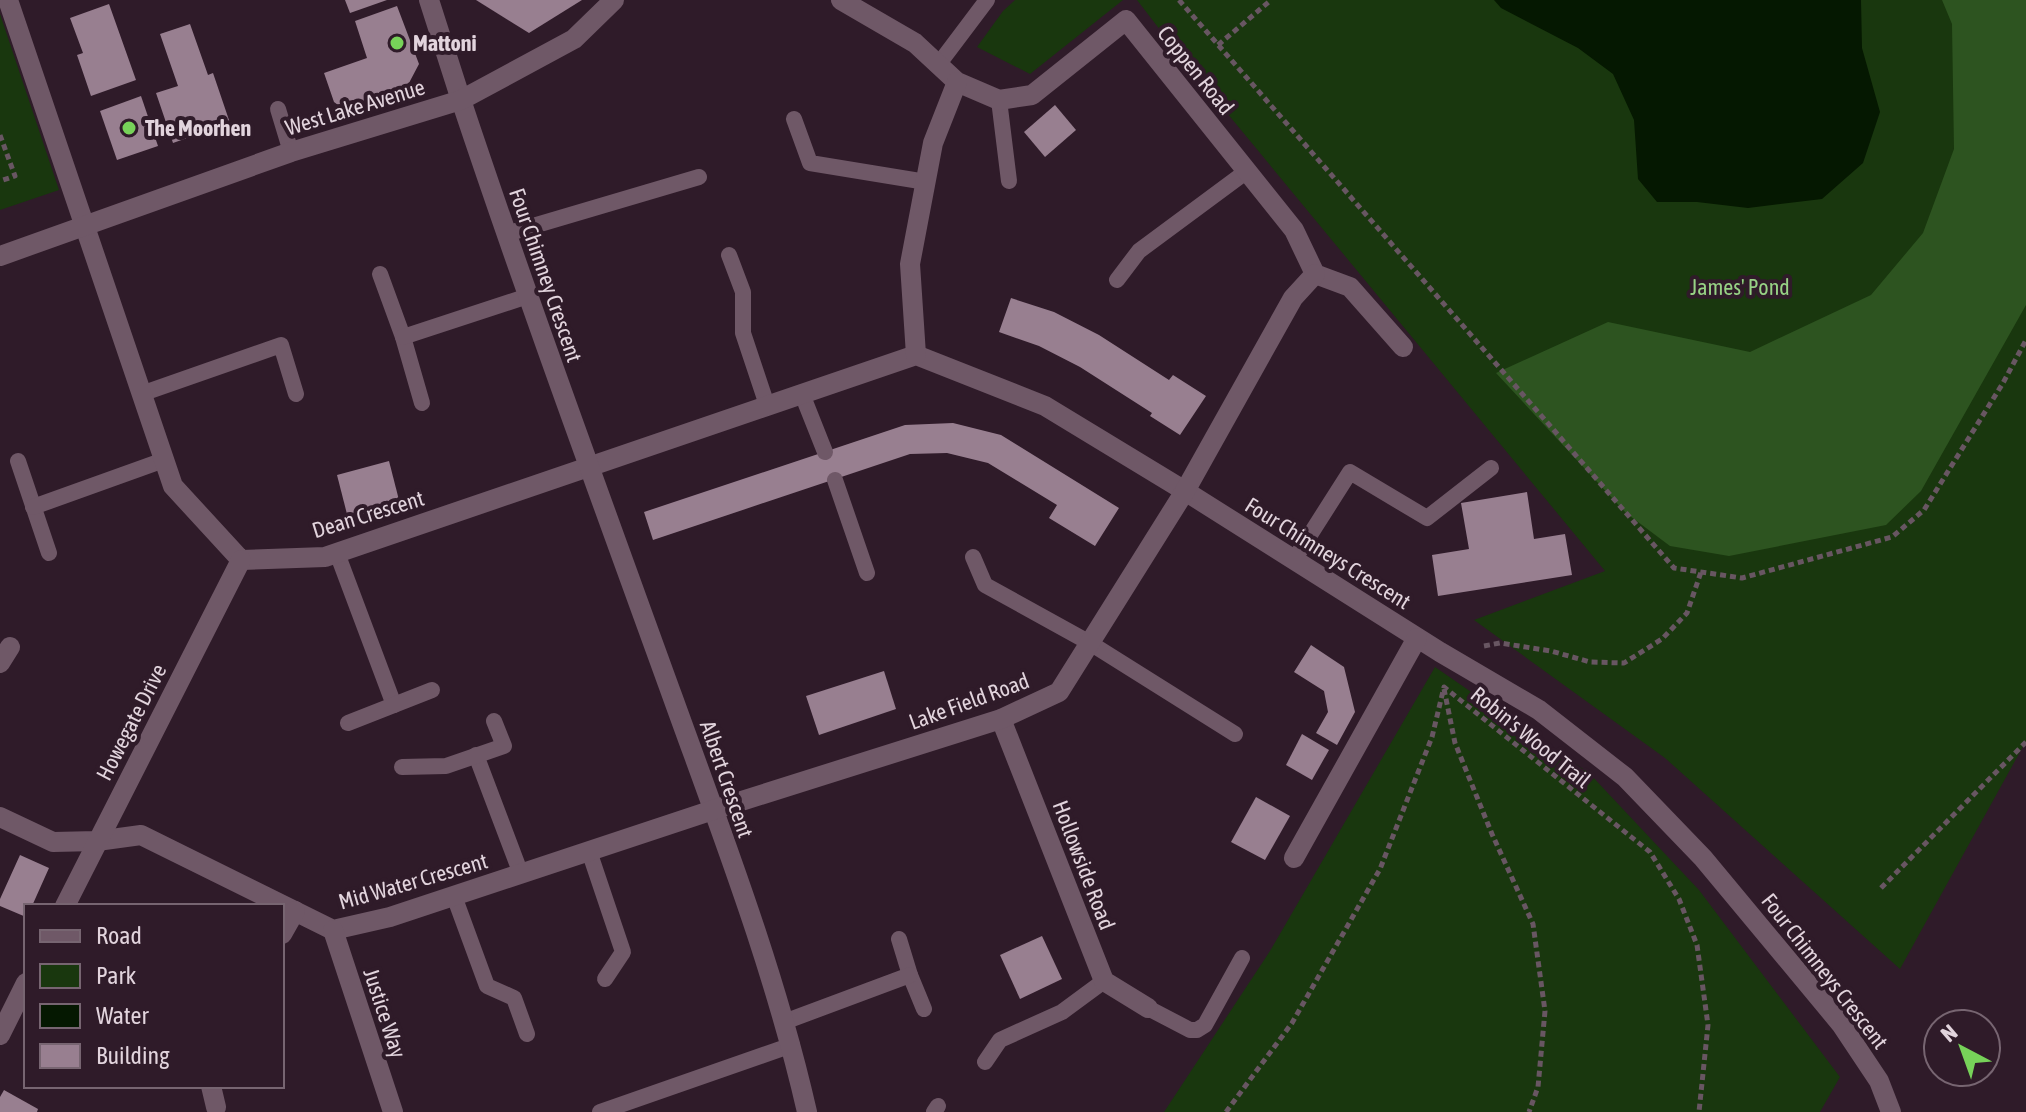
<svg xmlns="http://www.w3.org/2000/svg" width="2026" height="1112" viewBox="0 0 2026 1112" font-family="'Asap Condensed',sans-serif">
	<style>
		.green { fill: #19370e }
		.forest { fill: #2d5420 }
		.water { fill: #051801 }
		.building { fill: #987f90 }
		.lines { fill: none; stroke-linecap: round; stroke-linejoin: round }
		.path { stroke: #685662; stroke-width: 5; stroke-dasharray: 6 4; stroke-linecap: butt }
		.lane { stroke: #6f5867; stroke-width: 16 }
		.street { stroke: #6f5867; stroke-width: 20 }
		.secondary { stroke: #6f5867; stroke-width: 20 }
		.poi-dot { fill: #77d259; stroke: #2f1b29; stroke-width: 3 }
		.labels { text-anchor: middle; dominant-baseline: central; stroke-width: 8; stroke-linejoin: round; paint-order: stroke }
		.poi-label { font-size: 22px; font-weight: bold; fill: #e2d4dd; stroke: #2f1b29; text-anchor: start }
		.street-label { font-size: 22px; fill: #e2d4dd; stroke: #2f1b29 }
		.park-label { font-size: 22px; fill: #97d285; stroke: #2f1b29 }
	</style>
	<rect width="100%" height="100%" fill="#2f1b29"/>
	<g class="green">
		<path d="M1015 0H1123L1030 74 977 47 1003 11Z"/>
		<path d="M1137 0H2026V741L1900 969 1665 758 1474 620 1605 571 1184 61Z"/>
		<path d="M0 14 59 190 0 210Z"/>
		<path d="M1435 667 1589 773 1699 890 1840 1077 1820 1112H1164L1270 951Z"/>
	</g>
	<path class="forest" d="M1942 0H2026V305L1921 491 1886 525 1729 556 1670 546 1626 513 1496 373 1608 322 1750 352 1871 295 1923 233 1954 149 1952 24Z"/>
	<path class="water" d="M1494 0H1861L1862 48 1880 112 1863 163 1822 199 1748 208 1697 202H1657L1638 179 1634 120 1613 74 1578 48 1501 8Z"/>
	<g class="building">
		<path d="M345 0H387L350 13Z"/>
		<path d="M476 0H582L529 33Z"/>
		<path d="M109 4 136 80 91 96 77 55 83 53 70 18Z"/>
		<path d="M397 6 419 64 400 100 353 116 334 102 324 73 367 58 355 21Z"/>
		<path d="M190 24 208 75 213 73 230 123 173 143 156 93 178 86 160 34Z"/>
		<path d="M141 96 158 146 117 160 100 111Z"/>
		<path d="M1055 105 1076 130 1045 157 1024 132Z"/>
		<path d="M1011 298 1054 312 1099 335 1169 380 1173 375 1206 396 1180 435 1150 416 1152 413 1080 367 1039 346 999 332Z"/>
		<path d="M953 423 1001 435 1119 508 1095 546 1049 518 1057 505 988 463 947 453 910 454 653 540 644 512 905 425Z"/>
		<path d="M389 461 400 504 348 518 337 475Z"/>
		<path d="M1527 492 1534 539 1565 534 1572 575 1438 596 1432 555 1469 549 1461 503Z"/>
		<path d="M1311 645 1344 667 1355 712 1337 745 1316 733 1328 712 1324 691 1294 672Z"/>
		<path d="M884 671 896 709 819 735 806 696Z"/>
		<path d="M1302 734 1329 750 1312 780 1286 765Z"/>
		<path d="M1256 797 1290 816 1265 860 1231 842Z"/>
		<path d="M20 855 49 868 32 906H26V917L0 906V899Z"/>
		<path d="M1042 936 1062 979 1020 999 1000 955Z"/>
		<path d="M4 1090 38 1109 37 1112H0V1097Z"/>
	</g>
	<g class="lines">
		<g class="path">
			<path d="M1179 0 1674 568 1742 578 1892 537 1924 510 2003 383 2026 340"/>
			<path d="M1218 45 1271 0"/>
			<path d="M0 135 15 176 0 181"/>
			<path d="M1484 646 1500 643 1551 651 1590 662 1624 663 1662 639 1687 613 1701 572"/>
			<path d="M1444 689 1455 743 1492 834 1533 924 1545 1011 1538 1087 1529 1112"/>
			<path d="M1881 888 2026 742"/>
			<path d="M1226 1112 1292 1023 1380 869 1432 737 1444 687 1650 852 1679 899 1697 945 1708 1025 1699 1112"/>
		</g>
		<g class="lane">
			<path d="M938 65 987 0"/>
			<path d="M999 100 1009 181"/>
			<path d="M278 109 291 152"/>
			<path d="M794 119 810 163 926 182"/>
			<path d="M506 234 699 177"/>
			<path d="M729 255 743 292V333L767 405"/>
			<path d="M380 274 403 337 422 403"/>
			<path d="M1117 280 1139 251 1247 171"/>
			<path d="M403 337 528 296"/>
			<path d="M141 394 281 345 296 394"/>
			<path d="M802 394 825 452"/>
			<path d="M18 461 49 553"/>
			<path d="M835 480 867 573"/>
			<path d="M33 507 164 460"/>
			<path d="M337 553 394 705"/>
			<path d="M973 557 985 585 1090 643 1235 734"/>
			<path d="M1294 560 1350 472 1427 518 1491 468"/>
			<path d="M348 723 432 690"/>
			<path d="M476 755 521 874"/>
			<path d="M402 767 446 766 504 746 494 721"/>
			<path d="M589 851 623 952 605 979"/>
			<path d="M454 896 487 986 514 998 527 1034"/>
			<path d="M899 939 910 975 924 1009"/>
			<path d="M1148 1008 1190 1030H1197L1205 1025 1242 958"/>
			<path d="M784 1022 910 975"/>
			<path d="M985 1062 1000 1040 1062 1012 1104 981"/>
			<path d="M600 1112 792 1045"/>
			<path d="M934 1112 938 1106"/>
		</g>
		<g class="street">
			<path d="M8 0 173 486 241 560 325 557 916 355 1045 406 1185 491 1440 652 1539 710 1625 777 1703 858 1841 1024 1879 1081 1891 1112"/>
			<path d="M841 0 915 43 957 82 999 100 1032 95 1126 20 1294 230 1315 274 1350 287 1403 347"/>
			<path d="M461 100C528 301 601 499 673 698 722 834 775 971 807 1112"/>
			<path d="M916 355 910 264 933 143 957 82"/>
			<path d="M0 663 10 647"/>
			<path d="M1001 719 1104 981 1148 1008"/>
			<path d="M0 817 53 842 97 841 141 835 333 930 390 917 713 810 1001 719 1059 692 1185 491 1293 298 1315 274"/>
			<path d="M1294 858 1417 638"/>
			<path d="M65 906 241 560"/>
			<path d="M333 930 393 1112"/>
			<path d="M282 934 295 911"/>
			<path d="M0 1035 26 983"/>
			<path d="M211 1086 216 1107"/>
		</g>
		<g class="secondary">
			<path d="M429 0 461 100"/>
			<path d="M0 256 291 152 461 100 574 39 614 0"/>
		</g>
	</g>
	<g class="poi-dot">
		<circle cx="397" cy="43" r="8"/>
		<circle cx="129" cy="128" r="8"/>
	</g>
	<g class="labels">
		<g class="poi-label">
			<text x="413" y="43">Mattoni</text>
			<text x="145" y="128">The Moorhen</text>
		</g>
		<g class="street-label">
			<text transform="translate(1196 70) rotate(51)">Coppen Road</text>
			<text transform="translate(355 107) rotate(-17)">West Lake Avenue</text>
			<text transform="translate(546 275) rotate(71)">Four Chimney Crescent</text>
			<text transform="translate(368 514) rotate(-17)">Dean Crescent</text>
			<text transform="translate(1328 553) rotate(32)">Four Chimneys Crescent</text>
			<text transform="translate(969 701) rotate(-20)">Lake Field Road</text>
			<text transform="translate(131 722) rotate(-63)">Howegate Drive</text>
			<text transform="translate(1531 737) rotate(39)">Robin's Wood Trail</text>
			<text transform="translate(727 779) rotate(71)">Albert Crescent</text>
			<text transform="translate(1084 865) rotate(69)">Hollowside Road</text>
			<text transform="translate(413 881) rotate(-16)">Mid Water Crescent</text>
			<text transform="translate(1825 971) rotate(52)">Four Chimneys Crescent</text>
			<text transform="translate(385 1013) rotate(72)">Justice Way</text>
		</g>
		<g class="park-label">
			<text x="1740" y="287">James' Pond</text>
		</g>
	</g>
	<rect x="24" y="904" width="260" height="184" fill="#2f1b29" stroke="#776571" stroke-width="2"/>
	<rect x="40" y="930" width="40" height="12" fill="#6f5867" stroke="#776571" stroke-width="2"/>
	<text x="96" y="944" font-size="24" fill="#e2d4dd">Road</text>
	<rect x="40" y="964" width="40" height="24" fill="#19370e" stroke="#776571" stroke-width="2"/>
	<text x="96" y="984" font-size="24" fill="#e2d4dd">Park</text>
	<rect x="40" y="1004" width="40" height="24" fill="#051801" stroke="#776571" stroke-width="2"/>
	<text x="96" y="1024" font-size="24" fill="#e2d4dd">Water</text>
	<rect x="40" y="1044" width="40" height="24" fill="#987f90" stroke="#776571" stroke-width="2"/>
	<text x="96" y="1064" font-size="24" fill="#e2d4dd">Building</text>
	<g transform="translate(1962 1048) rotate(319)"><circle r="38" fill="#2f1b29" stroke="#776571" stroke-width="2"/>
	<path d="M0-6L14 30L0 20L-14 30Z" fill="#77d259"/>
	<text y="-12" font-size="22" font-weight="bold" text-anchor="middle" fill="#e2d4dd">N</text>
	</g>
</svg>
